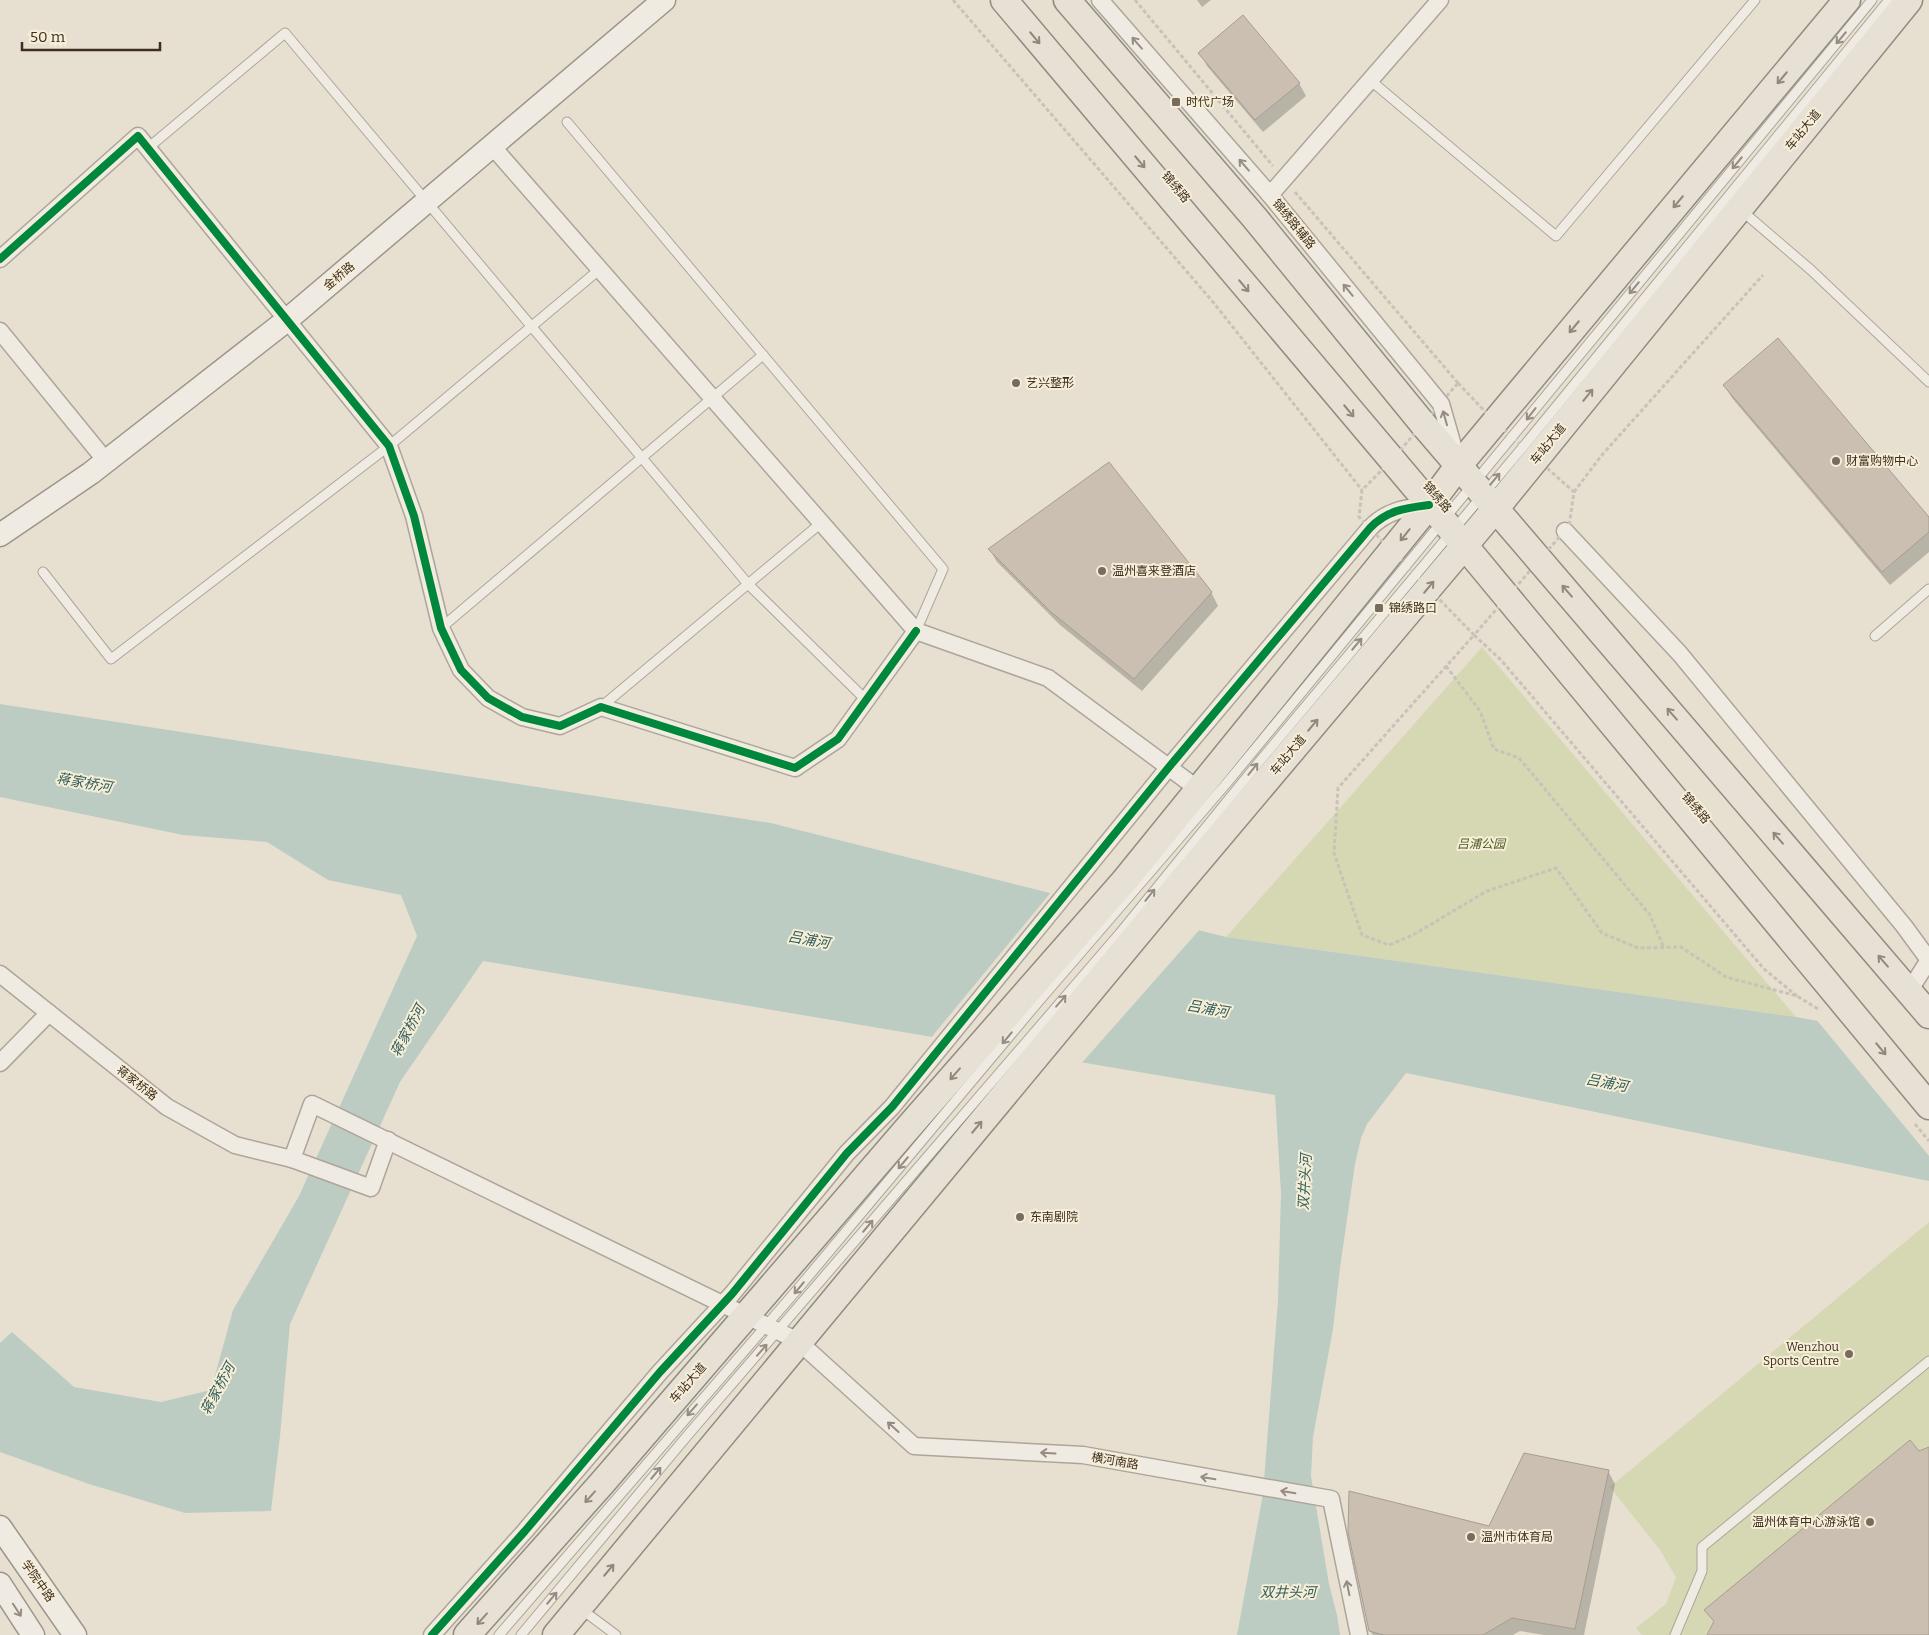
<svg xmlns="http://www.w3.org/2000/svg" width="1929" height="1635" viewBox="0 0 1929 1635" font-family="Bitter,'Noto Sans SC',serif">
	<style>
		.green { fill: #d6d7b3 }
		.water { fill: #bcccc2 }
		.pier { fill: #e7e0d1 }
		.shadow { fill: #0003 }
		.building { fill: #cbbfb2; stroke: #a89c90 }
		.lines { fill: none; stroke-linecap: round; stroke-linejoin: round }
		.lane-casing { stroke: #ada599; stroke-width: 11 }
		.street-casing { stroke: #ada599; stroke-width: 19 }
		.secondary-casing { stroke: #9c958a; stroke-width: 25 }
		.primary-casing { stroke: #928b80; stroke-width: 29 }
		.path { stroke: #c8c2b9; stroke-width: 3; stroke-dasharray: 4 2.5; stroke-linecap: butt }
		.lane { stroke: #efebe3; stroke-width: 9 }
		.street { stroke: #efebe3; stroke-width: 16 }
		.secondary { stroke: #efebe3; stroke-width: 22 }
		.primary { stroke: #e6e1d4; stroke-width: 26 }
		.cycleway-casing { stroke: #f7eed8; stroke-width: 11 }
		.cycleway { stroke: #00873e; stroke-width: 8 }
		.oneway { stroke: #92887a }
		.oneway2 { stroke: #968c82 }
		.poi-dot { fill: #786c5e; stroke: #f7eed8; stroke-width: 2 }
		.labels { text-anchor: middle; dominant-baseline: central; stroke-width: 4; stroke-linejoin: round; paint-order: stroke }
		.poi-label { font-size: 12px; fill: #3d2e20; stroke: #f7eed8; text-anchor: start }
		.street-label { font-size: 12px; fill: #3d2e20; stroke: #f7eed8 }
		.park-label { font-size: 12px; font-style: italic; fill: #4d5a26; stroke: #f7eed8 }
		.water-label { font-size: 14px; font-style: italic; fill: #2f5d5a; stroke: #f7eed8 }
	</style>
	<rect width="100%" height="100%" fill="#e7e0d1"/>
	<g class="green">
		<path d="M1482 647 1796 1017 1226 937Z"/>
		<path d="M1929 1222V1635H1642L1636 1628 1666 1604 1676 1577 1660 1550 1610 1487Z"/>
	</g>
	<path class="water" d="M0 704 771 823 1226 937 1796 1017 1929 1041V1181L1406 1073 1367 1124 1361 1138 1355 1164 1340 1268 1333 1329 1313 1437 1311 1476 1329 1584 1337 1615 1340 1635H1237L1263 1494 1278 1300 1281 1193 1275 1095 483 961 400 1082 290 1324 280 1436 271 1511 185 1513 89 1484 0 1452V1343L12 1332 74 1387 161 1402 211 1390 233 1310 299 1196 417 936 401 895 328 880 267 842 183 835 0 797Z"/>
	<g class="pier">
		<path d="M1052 891 1201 928 1080 1065 930 1039Z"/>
		<path d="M1815 1018 1929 1038V1156Z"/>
	</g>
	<g class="shadow">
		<path d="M1197 0H1211L1202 7Z"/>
		<path d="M1200 53 1299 83 1306 96 1263 132 1207 66Z"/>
		<path d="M1724 385 1929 519V552L1890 585 1732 398Z"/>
		<path d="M990 550 1211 592 1218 606 1142 691 1060 625 997 562Z"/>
		<path d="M1608 1471 1615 1484 1584 1635H1544L1520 1631 1513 1635H1373L1370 1631 1490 1527Z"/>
	</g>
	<g class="building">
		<path d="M1243 15 1300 83 1255 120 1198 53Z"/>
		<path d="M1778 338 1929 517V532L1882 572 1723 385Z"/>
		<path d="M1109 462 1212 592 1134 679 1051 612 988 549Z"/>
		<path d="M1910 1440 1919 1451 1929 1447V1635H1707L1714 1621 1704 1610Z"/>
		<path d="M1524 1453 1609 1470 1575 1629 1512 1618 1483 1635H1384L1369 1631 1348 1532 1349 1491 1489 1526Z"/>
	</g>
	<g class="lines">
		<g class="lane-casing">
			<g id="lane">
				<path d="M1370 80 1556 236 1755 0"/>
				<path d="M567 122 943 569 916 631"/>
				<path d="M148 148 285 33 748 584 866 700"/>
				<path d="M1741 210 1811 270 1929 382"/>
				<path d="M43 572 111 659 389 446 600 269"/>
				<path d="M441 628 763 355"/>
				<path d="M1875 636 1929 589"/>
				<path d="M601 707 821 523"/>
				<path d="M581 1609 616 1635"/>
				<path d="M499 1635 796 1291 1039 1001 1226 784 1872 0"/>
				<path d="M521 1635 687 1436 1120 933 1259 762 1523 447 1889 0"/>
				<path d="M1675 1635 1702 1571V1547L1929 1361"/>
			</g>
		</g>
		<g class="street-casing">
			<g id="street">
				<path d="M1100 0 1270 195 1441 404 1456 456"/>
				<path d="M492 146 916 631 1048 678 1198 789"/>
				<path d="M1270 195 1440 0"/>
				<path d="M0 259 138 136 389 446 414 516 441 628 461 670 488 698 522 717 560 726 601 707 795 768 838 739 916 631"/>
				<path d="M0 331 106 461"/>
				<path d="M1565 531 1680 654 1904 926 1929 960"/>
				<path d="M0 974 167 1107 235 1145 292 1159 371 1188 388 1140"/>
				<path d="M1909 991 1929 960"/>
				<path d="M0 1063 49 1013"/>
				<path d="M292 1159 312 1104 798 1341 914 1446 1083 1455 1331 1499 1359 1635"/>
				<path d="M432 1635 525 1531 660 1372 732 1294 847 1153 892 1107 1169 767 1370 528C1387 510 1406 508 1429 505"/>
			</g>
		</g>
		<g class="secondary-casing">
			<g id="secondary">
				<path d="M0 535 91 473 287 320 664 0"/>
				<path d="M0 1527 75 1635"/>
				<path d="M0 1584 33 1635"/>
			</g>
		</g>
		<g class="primary-casing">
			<g id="primary">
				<path d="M1004 0 1464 545 1929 1106"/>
				<path d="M1067 0 1254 217 1423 424 1929 1015"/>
				<path d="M467 1635 603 1482 907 1129 1126 879 1429 505 1459 465 1847 0"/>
				<path d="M556 1635 1180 883 1496 508 1909 0"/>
			</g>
		</g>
		<g class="path">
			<path d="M953 0 1213 302 1362 490"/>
			<path d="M1135 0 1273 166"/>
			<path d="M1295 192 1458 383"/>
			<path d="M1458 383 1495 422 1574 492 1569 526 1474 635 1359 517 1362 490 1391 461Z"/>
			<path d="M1574 492 1601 456 1763 275"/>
			<path d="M1446 666 1480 711 1494 749 1519 758 1650 915 1664 948"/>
			<path d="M1797 996 1764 969 1501 660 1474 635 1338 788 1334 853 1362 935 1389 945 1413 935 1487 891 1556 868 1602 933 1638 948 1681 947 1726 977 1797 996 1818 1009"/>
			<path d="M1915 1124 1929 1141"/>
		</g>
		<use href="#lane" class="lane"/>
		<use href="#street" class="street"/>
		<use href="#secondary" class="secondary"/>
		<use href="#primary" class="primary"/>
		<g class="cycleway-casing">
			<g id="cycleway">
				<path d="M0 259 138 136 389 446 414 516 441 628 461 670 488 698 522 717 560 726 601 707 795 768 838 739 916 631"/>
				<path d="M432 1635 525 1531 660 1372 732 1294 847 1153 892 1107 1169 767 1370 528C1387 510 1406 508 1429 505"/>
			</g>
		</g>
		<use href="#cycleway" class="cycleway"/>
	</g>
	<defs><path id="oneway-shaft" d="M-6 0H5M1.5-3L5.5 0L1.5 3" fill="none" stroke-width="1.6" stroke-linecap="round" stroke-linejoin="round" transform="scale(1.25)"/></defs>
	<g class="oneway">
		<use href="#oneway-shaft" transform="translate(1035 38) rotate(50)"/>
		<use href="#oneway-shaft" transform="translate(1782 78) rotate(130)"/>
		<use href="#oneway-shaft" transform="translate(1140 162) rotate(50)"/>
		<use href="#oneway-shaft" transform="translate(1678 202) rotate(130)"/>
		<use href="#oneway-shaft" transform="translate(1244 286) rotate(50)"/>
		<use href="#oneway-shaft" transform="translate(1574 327) rotate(130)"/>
		<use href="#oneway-shaft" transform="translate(1588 395) rotate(-51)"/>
		<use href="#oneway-shaft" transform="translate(1349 411) rotate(50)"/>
		<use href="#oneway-shaft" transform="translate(1405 535) rotate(129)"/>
		<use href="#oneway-shaft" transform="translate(1429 587) rotate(-50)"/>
		<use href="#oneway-shaft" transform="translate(1567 591) rotate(-131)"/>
		<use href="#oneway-shaft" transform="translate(1672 714) rotate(-131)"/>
		<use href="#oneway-shaft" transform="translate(1313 725) rotate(-50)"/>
		<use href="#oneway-shaft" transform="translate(1778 838) rotate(-131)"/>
		<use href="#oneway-shaft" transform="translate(1883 961) rotate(-131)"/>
		<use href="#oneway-shaft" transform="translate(1881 1049) rotate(50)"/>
		<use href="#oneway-shaft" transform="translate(955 1074) rotate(131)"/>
		<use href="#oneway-shaft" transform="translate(977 1127) rotate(-50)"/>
		<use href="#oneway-shaft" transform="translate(590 1497) rotate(132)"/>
		<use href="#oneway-shaft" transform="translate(609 1570) rotate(-50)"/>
		<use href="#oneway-shaft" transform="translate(482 1619) rotate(132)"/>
	</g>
	<g class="oneway2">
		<use href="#oneway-shaft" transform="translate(1841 38) rotate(130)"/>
		<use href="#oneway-shaft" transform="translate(1137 43) rotate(-131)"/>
		<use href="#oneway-shaft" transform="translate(1737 163) rotate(130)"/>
		<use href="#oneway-shaft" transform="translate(1244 165) rotate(-131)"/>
		<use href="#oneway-shaft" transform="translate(1634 288) rotate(130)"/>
		<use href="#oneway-shaft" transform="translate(1348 290) rotate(-129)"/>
		<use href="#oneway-shaft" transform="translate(1531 414) rotate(128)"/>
		<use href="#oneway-shaft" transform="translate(1445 418) rotate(-106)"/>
		<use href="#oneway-shaft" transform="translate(1495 479) rotate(-50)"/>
		<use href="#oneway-shaft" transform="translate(1357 644) rotate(-50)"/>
		<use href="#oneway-shaft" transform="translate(1253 769) rotate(-51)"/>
		<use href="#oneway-shaft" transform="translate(1150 895) rotate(-51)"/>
		<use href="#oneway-shaft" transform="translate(1061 1001) rotate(-49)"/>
		<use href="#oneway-shaft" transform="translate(1007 1038) rotate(130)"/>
		<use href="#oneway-shaft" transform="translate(903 1163) rotate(130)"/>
		<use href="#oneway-shaft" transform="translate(868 1226) rotate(-50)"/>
		<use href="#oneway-shaft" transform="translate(799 1288) rotate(130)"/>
		<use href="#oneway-shaft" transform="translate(762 1350) rotate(-49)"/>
		<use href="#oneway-shaft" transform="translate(692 1410) rotate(131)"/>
		<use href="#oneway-shaft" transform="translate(893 1427) rotate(-138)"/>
		<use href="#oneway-shaft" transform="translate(1048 1453) rotate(-177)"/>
		<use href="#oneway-shaft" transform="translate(656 1473) rotate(-50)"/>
		<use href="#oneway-shaft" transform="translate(1208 1478) rotate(-170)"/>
		<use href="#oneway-shaft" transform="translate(1288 1492) rotate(-170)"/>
		<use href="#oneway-shaft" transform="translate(1348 1588) rotate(-101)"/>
		<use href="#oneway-shaft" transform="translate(552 1598) rotate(-50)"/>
		<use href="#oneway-shaft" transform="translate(17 1610) rotate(57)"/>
	</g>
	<g class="poi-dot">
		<rect x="1171" y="97" width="10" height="10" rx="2.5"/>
		<circle cx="1016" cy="383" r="5"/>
		<circle cx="1836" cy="461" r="5"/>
		<circle cx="1102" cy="571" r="5"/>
		<rect x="1374" y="603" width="10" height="10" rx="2.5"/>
		<circle cx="1020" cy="1217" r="5"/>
		<circle cx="1849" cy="1354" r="5"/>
		<circle cx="1870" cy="1522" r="5"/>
		<circle cx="1471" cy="1537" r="5"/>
	</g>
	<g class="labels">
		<g class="poi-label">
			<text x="1186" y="102">时代广场</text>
			<text x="1026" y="383">艺兴整形</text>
			<text x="1846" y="461">财富购物中心</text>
			<text x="1112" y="571">温州喜来登酒店</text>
			<text x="1389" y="608">锦绣路口</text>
			<text x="1030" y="1217">东南剧院</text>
			<text x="1839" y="1347" text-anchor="end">Wenzhou<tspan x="1839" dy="14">Sports Centre</tspan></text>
			<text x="1860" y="1522" text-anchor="end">温州体育中心游泳馆</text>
			<text x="1481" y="1537">温州市体育局</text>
		</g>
		<g class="street-label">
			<text transform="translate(1803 130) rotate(-51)">车站大道</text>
			<text transform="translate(1176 187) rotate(50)">锦绣路</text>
			<text transform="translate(1294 224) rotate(51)">锦绣路辅路</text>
			<text transform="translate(339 276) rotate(-40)">金桥路</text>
			<text transform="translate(1548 444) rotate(-51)">车站大道</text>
			<text transform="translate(1437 497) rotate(49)">锦绣路</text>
			<text transform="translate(1288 755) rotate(-50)">车站大道</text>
			<text transform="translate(1696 808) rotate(50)">锦绣路</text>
			<text transform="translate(137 1083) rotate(38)">蒋家桥路</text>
			<text transform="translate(688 1383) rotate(-49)">车站大道</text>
			<text transform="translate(1115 1461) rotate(10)">横河南路</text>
			<text transform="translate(38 1581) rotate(55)">学院中路</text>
		</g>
		<g class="park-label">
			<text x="1481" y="844">吕浦公园</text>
		</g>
		<g class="water-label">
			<text transform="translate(84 783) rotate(10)">蒋家桥河</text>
			<text transform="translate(809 940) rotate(10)">吕浦河</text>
			<text transform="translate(1208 1009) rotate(10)">吕浦河</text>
			<text transform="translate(408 1031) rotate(-62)">蒋家桥河</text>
			<text transform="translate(1607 1083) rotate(11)">吕浦河</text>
			<text transform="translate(1305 1182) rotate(-87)">双井头河</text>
			<text transform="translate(218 1389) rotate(-62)">蒋家桥河</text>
			<text x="1288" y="1592">双井头河</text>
		</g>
	</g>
	<path d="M22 42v8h138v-8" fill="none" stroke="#3d2e20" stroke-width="2.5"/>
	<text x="30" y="42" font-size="15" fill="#3d2e20" stroke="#f7eed8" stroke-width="4" paint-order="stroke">50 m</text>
</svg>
